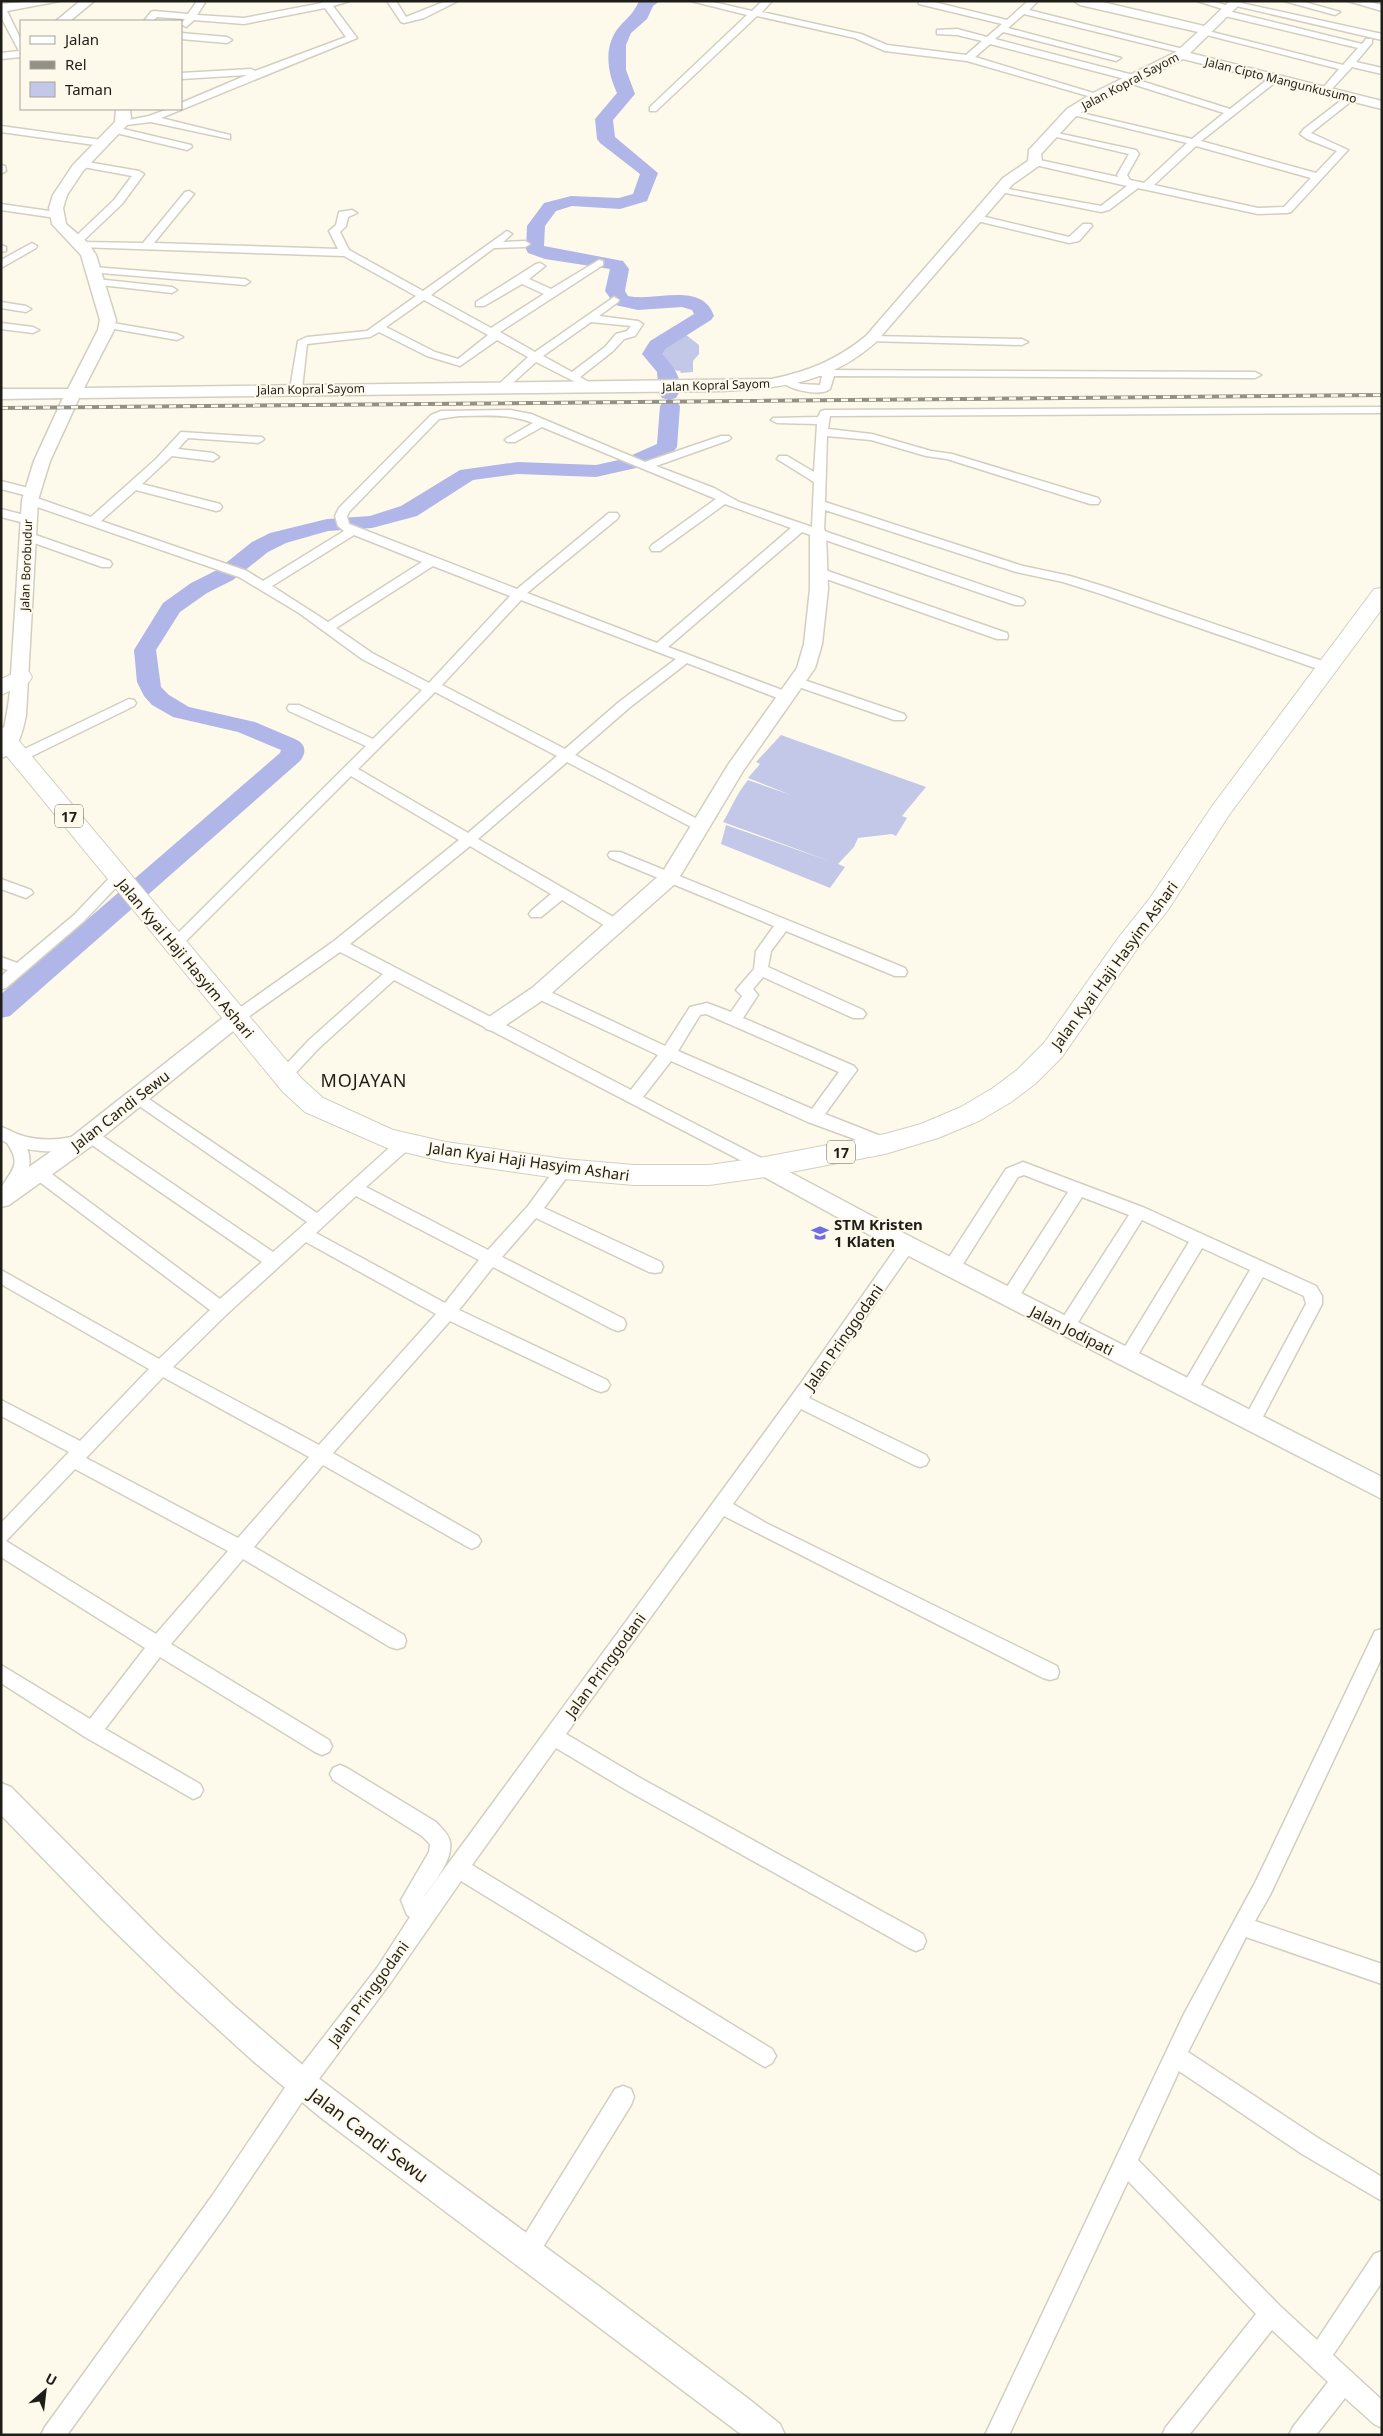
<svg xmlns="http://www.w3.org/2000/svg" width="1383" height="2436" viewBox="0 0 1383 2436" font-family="'Noto Sans',sans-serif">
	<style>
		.green { fill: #c3c8e9 }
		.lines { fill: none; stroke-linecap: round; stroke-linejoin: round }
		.river { fill: #b0b6e8; fill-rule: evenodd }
		.street-casing { stroke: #d3cfc0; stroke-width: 3 }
		.secondary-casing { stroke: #d3cfc0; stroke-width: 3 }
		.highway-casing { stroke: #d3cfc0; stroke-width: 2 }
		.street { fill: #fff; fill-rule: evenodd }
		.secondary { fill: #fff; fill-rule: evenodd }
		.highway { fill: #fff; fill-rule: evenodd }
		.rail-casing { stroke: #939085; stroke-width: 4 }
		.rail { stroke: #fefaeb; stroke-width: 2.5; stroke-dasharray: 7; stroke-linecap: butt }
		.labels { text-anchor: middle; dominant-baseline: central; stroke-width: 4; stroke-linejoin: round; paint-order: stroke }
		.far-street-label { font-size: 12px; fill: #1f1d18; stroke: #fefaeb }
		.shield { fill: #fefaeb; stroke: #625f57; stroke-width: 1 }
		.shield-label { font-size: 14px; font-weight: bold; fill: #1f1d18 }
		.street-label { font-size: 15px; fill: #1f1d18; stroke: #fefaeb }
		.poi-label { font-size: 15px; font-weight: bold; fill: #1f1d18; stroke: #fefaeb; text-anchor: start }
		.quarter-label { font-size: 18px; letter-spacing: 1px; fill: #1f1d18; stroke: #fefaeb }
		.near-street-label { font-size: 18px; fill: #1f1d18; stroke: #fefaeb }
	</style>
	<rect width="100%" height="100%" fill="#fefaeb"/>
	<g class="green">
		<path d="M685 334 699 345V354L693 361V372L681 373 680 371 665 369 652 354C659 340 670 336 685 334Z"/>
		<path d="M781 735 926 787 902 816 907 818 896 836 892 834 858 838 854 847 838 864 845 867 830 888 721 844 726 825 832 862 723 822C732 807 737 793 748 780L791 795 748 778 760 764 756 762Z"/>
	</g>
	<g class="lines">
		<g class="river">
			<path d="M639 1H660L653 6 647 19 631 33 626 45V70L635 94 613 120 615 137 658 173 647 201 620 209 572 206 556 211 545 226 544 246 623 261 629 269 625 291 628 296C656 302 702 281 714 316L711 320 665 349 662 354C673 365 687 383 676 398L669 400 662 398 659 394 657 372 642 354 650 341 694 314 692 310 682 307 638 310 615 305 605 291 610 269 545 259 528 253 526 249 527 226 544 203 571 196 619 198 633 194 640 174 600 143 597 139 595 119 617 93C607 72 603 45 620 26 629 16 633 14 639 1Z"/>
			<path d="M670 400 677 402 680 406 677 447 674 451 636 468 596 477 518 474 473 480 417 516 372 528 328 531 286 543 268 552 233 580 207 593 180 612 156 650 161 687 169 695 189 707 255 722 295 739C306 744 307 752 300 761L10 1016 1 1018V994L280 753 281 750 238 732 173 717 152 705 144 696 137 682 134 650 163 603 191 583 217 570 252 542 270 533 327 519 370 516 401 506 460 470 518 462 596 465 623 459 657 444 660 406 663 402Z"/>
		</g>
		<g class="street-casing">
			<g id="street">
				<path d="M35 1H60L7 11 21 40V57L1 59V53L19 51 1 17V4Z"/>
				<path d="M197 1H206L197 15 244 18 322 3 321 1H350L333 6 357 38 161 118 230 135V139L151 122 118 126V122L149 116 168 109H181V103L247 75 181 79V73L251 69 255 71 346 37 325 8 244 24 194 20 186 27 181 24 185 19 157 17 153 21H144L151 12 154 11 188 14Z"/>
				<path d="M387 1H396L406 17 446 1H458L424 18 404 23 401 22Z"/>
				<path d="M691 1H709L752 11 762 1H772L762 12 861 34 887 45 966 55 982 41 957 35 937 34V30L957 29 987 37 1002 24 919 4 918 1H930L1007 20 1028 1H1038L1029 10 1191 51 1186 54 1024 14 1008 28 1121 58 1116 61 1003 32 995 39 1137 76 1138 80 1230 109 1272 76H1278V80L1201 141 1316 173 1337 151 1307 139 1300 134 1304 129 1348 95H1354V99L1311 133 1348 150 1291 212 1287 213 1258 214 1138 188 1109 210 1101 212 1001 192 996 189 997 187 1101 206 1127 186 1031 164 1030 162 1035 159 1118 177 1117 175 1129 154 1048 135V131L1136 150 1139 154 1127 175 1130 180 1144 183 1187 143 1069 114V110L1192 139 1224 113 1126 82 1125 79 990 44 975 57 1103 96 1095 98 967 61 885 51 855 38 757 16 656 111H650V107L747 15ZM1196 146 1311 178 1284 207 1258 208 1154 185Z"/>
				<path d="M1197 1H1213L1234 8 1229 11Z"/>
				<path d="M1232 1 1382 34V40L1232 5Z"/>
				<path d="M1284 1H1301L1340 12 1335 15Z"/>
				<path d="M1348 1H1365L1382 5V11Z"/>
				<path d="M1224 10 1362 44 1366 39H1372V43L1356 62 1382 68V74L1352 67 1329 92H1323V88L1339 69 1199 33 1204 30 1343 65 1358 48 1221 15V11Z"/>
				<path d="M181 33 227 37 232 40 227 43 181 39Z"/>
				<path d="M1 126 102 140 107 143 102 146 1 132Z"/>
				<path d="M115 127 191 145 192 147 187 150 112 132 110 130Z"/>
				<path d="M82 161 139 171 144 174 122 204 82 242 143 243 185 192 189 191 194 194 154 243 338 249 329 231 336 225 339 212 352 210 357 213 348 217 346 226 340 232 349 250 423 291 507 231 512 234 503 242 525 241 530 244 525 247 494 248 431 295 491 328 544 294 522 284 484 306H476V302L536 264 540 263 545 266 529 279 551 289 599 260 603 261V265L500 332 535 352 614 297 619 300 618 302 599 316 638 321 643 324 635 336 624 339 613 351 580 377 597 387 591 390 536 362 506 389H498V385L528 357 497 340 460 366 427 356 379 332 370 337 307 344 302 389 296 392 292 391 290 389 298 341 307 337 367 331 416 296 344 256 78 247 72 241 73 239 114 200 132 176 78 166V162ZM424 300 488 335 458 359 435 352 386 327ZM591 322 631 326 627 331 616 334 605 347 572 372 543 356Z"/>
				<path d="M1 165 5 166 6 171 1 174Z"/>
				<path d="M1 204 56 212 61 215 56 218 1 210Z"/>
				<path d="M977 215 1069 237 1083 224H1091L1092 226 1079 241 1069 243 973 220V216Z"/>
				<path d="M32 243 37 246 36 248 1 268V260Z"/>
				<path d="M1 245 6 247V251L1 252Z"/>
				<path d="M93 267 245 279 250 282 245 285 89 272V268Z"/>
				<path d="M96 279 172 287 177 290 172 293 92 284 91 282Z"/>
				<path d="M1 302 26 306 31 309 26 312 1 308Z"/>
				<path d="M107 322 177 334 183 337 177 340 103 327V323Z"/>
				<path d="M1 323 33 327 39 330 33 333 1 329Z"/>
				<path d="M871 336 1022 339 1028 342 1022 345 867 341 865 339Z"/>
				<path d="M814 370 1255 372 1261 375 1255 378 834 376 830 389C821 397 789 390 781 381L787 378 801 384 820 385 822 376H814L808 373Z"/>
				<path d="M1382 407V413L830 416 828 429 872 434 931 451 952 454 1098 498 1100 501 1098 504H1090L947 459 926 456 871 440 827 436 825 502 1023 566 1070 576 1109 588 1331 664 1333 667 1331 670H1321L1101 594 1063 582 1016 572 825 510 824 531 1023 599 1025 602 1023 605H1015L802 532 668 647 790 693 792 696 790 699H780L687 663 629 708 575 755 705 823 707 826 705 829H695L567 762 478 839 622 922 624 926 622 930H612L562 900 541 917H531L529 914 531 911 551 894 470 846 350 944 631 1090 658 1055 534 997 532 993 534 989H544L665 1046 690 1007 707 1003 731 1012 742 996 736 990 754 969 756 951 774 926 610 858 608 855 610 852H620L905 968 907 972 905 976H895L786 931 771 951 768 967 863 1010 866 1014 863 1018H853L763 977 753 989 758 995 743 1018 854 1066 857 1070 854 1074 825 1114 891 1140 893 1144 891 1148 885 1150 879 1148 808 1122 671 1061 643 1097 771 1163 773 1167 771 1171 765 1173 394 980 319 1048 289 1080H279L276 1076 279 1072 309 1040 383 974 340 952 241 1022H231L228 1018 231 1014 334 941 459 840 351 776 179 948H169L167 944 366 746 289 711 287 708 289 705H299L373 739 422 690 362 659 299 613 239 577 26 503 24 500 30 496 34 497 91 517 156 459 181 432 262 437 264 439 262 441 258 443 188 438 178 449 213 453 219 457 213 461 172 456 142 484 220 504 222 507 220 510 216 511 136 490 101 521 247 571 263 581 344 531 338 526 335 516 339 508 431 415 441 411 510 410 531 414 645 462 721 436H729L731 438 729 440 656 466 714 488 739 502 812 527 814 482 777 459 779 456H787L814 472 817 424 777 423 771 420 773 418 818 417 821 411 825 410ZM459 416C483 416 510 413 533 423L507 438 505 440 507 442H515L542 427 716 499 652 545 650 548 652 551H660L725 504 791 528 657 643 527 593 617 519 619 516 617 513H609L517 589 349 524 347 516 349 512 439 419ZM354 535 422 562 328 622 272 586ZM433 566 510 596 429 683 372 653 336 628ZM521 600 676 659 619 702 565 749 442 685ZM435 692 557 756 468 833 358 769ZM706 1014 839 1072 812 1109 678 1051 700 1015Z"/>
				<path d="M1 481 36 490 38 493 32 497 1 489Z"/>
				<path d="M1 509 32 517 34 520 28 524 1 517Z"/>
				<path d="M27 532 110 561 112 564 110 567H102L23 539 21 536Z"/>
				<path d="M819 568 1007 633 1008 636 1007 639H997L815 575 813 572 815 569Z"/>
				<path d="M798 678 904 714 906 717 904 720H894L793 685 791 682 793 679Z"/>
				<path d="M129 699 134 700 136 703 134 706 24 760 19 761 12 757 14 754Z"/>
				<path d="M119 871 126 876 124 879 84 921 6 988 1 989V976L8 970 1 968V957L17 963 74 915 114 873Z"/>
				<path d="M1 879 31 890 33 893 26 898 1 889Z"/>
				<path d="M137 1091 317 1213 399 1139 405 1137 411 1139 413 1143 411 1147 366 1187 488 1250 528 1206 558 1165 564 1163 570 1165 572 1169 570 1173 544 1208 661 1262 663 1267 661 1272 655 1273 649 1272 536 1218 502 1257 624 1319 626 1324 624 1329 618 1331 612 1329 493 1267 459 1310 607 1380 610 1385 607 1390 601 1392 595 1390 450 1321 333 1453 478 1536 481 1541 478 1546 472 1549 466 1546 323 1465 254 1547 404 1635 406 1641 404 1647 397 1649 390 1647 243 1559 171 1644 329 1740 332 1746 329 1752 322 1755 315 1752 160 1657 105 1729 200 1784 203 1790 200 1796 193 1799 85 1737 1 1683V1665L90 1719 145 1648 1 1557V1523L69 1452 1 1416V1400L80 1441 149 1369 1 1284V1270L159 1359 210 1310 33 1177 31 1173 33 1169 39 1167 45 1169 220 1299 262 1262 89 1143C78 1154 42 1152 27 1149 35 1164 23 1199 3 1193L1 1188C12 1169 22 1165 7 1143L1 1140V1127C8 1129 14 1133 20 1135 40 1142 61 1140 81 1135L83 1131 89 1129 95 1131 273 1252 307 1222 132 1101 129 1097 132 1093ZM356 1196 479 1260 445 1303 316 1233ZM306 1242 436 1314 319 1445 173 1367 227 1314ZM163 1377 309 1457 238 1538 86 1458ZM75 1469 228 1551 156 1634 6 1541Z"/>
				<path d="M1023 1162 1145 1208 1316 1286 1322 1296V1304L1257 1428 1251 1430 1245 1428 1242 1423 1306 1304 1304 1296 1263 1277 1195 1395 1189 1397 1183 1395 1180 1390 1250 1270 1202 1248 1133 1363 1127 1365 1121 1363 1118 1358 1121 1353 1189 1242 1142 1220 1072 1332 1066 1334 1060 1332 1058 1327 1060 1322 1129 1215 1082 1197 1015 1303 1009 1305 1003 1303 1001 1298 1003 1293 1068 1192 1024 1175 1018 1177 958 1272 952 1273 946 1272 944 1267 946 1262 1006 1169Z"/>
				<path d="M907 1239 913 1241 915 1245 913 1249 809 1398 926 1455 929 1460 926 1465 920 1467 914 1465 801 1409 733 1504 766 1523 1057 1666 1059 1672 1057 1678 1050 1680 1043 1678 724 1516 566 1734 642 1779 923 1934 926 1941 923 1948 916 1951 909 1948 628 1791 556 1748 472 1865 772 2049 776 2056 772 2063 765 2067 758 2063 461 1881 391 1982 304 2099 228 2212 67 2435H41L45 2427 212 2196 288 2083 377 1968 410 1917 407 1915 401 1900 429 1852 430 1844 422 1836 333 1780 330 1774 333 1768 340 1765 347 1768 436 1822C441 1828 449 1834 450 1842 453 1861 433 1883 423 1898L801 1383 901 1241Z"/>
				<path d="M1382 1629V1657L1270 1895 1255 1921 1382 1964V1984L1246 1937 1188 2052 1318 2138 1382 2177V2201L1302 2154 1179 2071 1138 2160 1279 2305 1317 2340 1374 2254 1382 2251V2282L1333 2355 1382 2400V2428L1374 2424 1345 2398 1316 2435H1289L1293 2427 1328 2382 1272 2330 1189 2435H1162L1166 2427 1256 2314 1128 2181 1009 2435H985L1184 2014 1256 1881 1375 1631Z"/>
				<path d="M623 2086 631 2089 634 2097 631 2105 535 2260 527 2263 519 2260 516 2252 519 2244 615 2089Z"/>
			</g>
		</g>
		<g class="secondary-casing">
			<g id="secondary">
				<path d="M80 1H94L70 21H56Z"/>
				<path d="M1074 1H1098L1204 26 1230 1H1243L1190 53 1382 101V109L1183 59 1103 99 1077 115 1041 154 1042 162 1040 165 1013 184 876 342C830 383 782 388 723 391L79 398 50 461 38 500 26 715C23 730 18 754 1 758 1 735 8 714 10 691L22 500 34 461 63 398 1 399V389H68L98 330 100 320 81 255 52 224 49 208 53 195 73 165 115 122 116 109H130L131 118 128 124 83 171 67 195 63 208 66 224 88 243 96 255 116 320 114 330 84 388 771 379C807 372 837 360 866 336L1003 178 1028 161 1029 150 1067 109 1093 93 1176 52 1198 32 1080 5Z"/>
				<path d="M818 528 824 529 826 533 828 589 822 644 815 668 743 771 676 883 546 998 500 1029 493 1031 486 1029 483 1024 486 1019 532 988 662 873 728 765 797 668 804 644 810 589V533L812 529Z"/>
				<path d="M236 1011 243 1013 246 1018 243 1023 90 1147 9 1205 1 1207V1187L74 1135 229 1013Z"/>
				<path d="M765 1159 915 1239 1382 1477V1499L899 1251 757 1173 754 1167 757 1161Z"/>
				<path d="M1 1783 11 1787 158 1935 234 2006 313 2074 397 2138 600 2287 750 2400 780 2424 785 2435H742L320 2117 253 2061 176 1991 101 1918 1 1815Z"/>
			</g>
		</g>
		<g class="highway-casing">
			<g id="highway">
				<path d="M1382 588V609L1229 815 1168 910 1137 949 1062 1057 1035 1084 1011 1102 979 1121 938 1138 885 1154 765 1177 709 1185H634L564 1179 446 1162 387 1148 305 1112 283 1092 1 749V727L9 729 301 1078 323 1098 393 1130 446 1142 564 1159 634 1165H709L765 1157 885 1134 921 1124 961 1107 993 1088 1017 1070 1044 1043 1119 937 1150 898 1213 805 1374 589Z"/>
				<path d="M21 670 29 672 32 677 29 682 1 695V679Z"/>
			</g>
		</g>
		<use href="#street" class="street"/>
		<use href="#secondary" class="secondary"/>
		<use href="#highway" class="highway"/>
		<g class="rail-casing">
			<path id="rail" d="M1 408 1382 395"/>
		</g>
		<use href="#rail" class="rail"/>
	</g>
	<defs>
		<g id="school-bare" transform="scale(1.35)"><path d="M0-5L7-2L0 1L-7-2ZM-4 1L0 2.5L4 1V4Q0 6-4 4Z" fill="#6c6de7" stroke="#fefaeb" stroke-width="2.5" paint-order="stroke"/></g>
	</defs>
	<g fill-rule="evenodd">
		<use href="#school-bare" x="820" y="1233"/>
	</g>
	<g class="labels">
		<g class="far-street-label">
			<text transform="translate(1281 80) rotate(14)">Jalan Cipto Mangunkusumo</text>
			<text transform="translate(1130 81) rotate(-28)">Jalan Kopral Sayom</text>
			<text transform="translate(716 385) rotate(-2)">Jalan Kopral Sayom</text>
			<text transform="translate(311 389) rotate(-1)">Jalan Kopral Sayom</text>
			<text transform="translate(26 565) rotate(-88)">Jalan Borobudur</text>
		</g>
		<g class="shield">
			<rect x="55" y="804.5" width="28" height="23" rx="4"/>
			<rect x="827" y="1140.5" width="28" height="23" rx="4"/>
		</g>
		<g class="shield-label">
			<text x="69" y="816">17</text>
			<text x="841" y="1152">17</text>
		</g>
		<g class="street-label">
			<text transform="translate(186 958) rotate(50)">Jalan Kyai Haji Hasyim Ashari</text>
			<text transform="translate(1114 965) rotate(-54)">Jalan Kyai Haji Hasyim Ashari</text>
			<text transform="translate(120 1110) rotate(-38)">Jalan Candi Sewu</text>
			<text transform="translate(529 1161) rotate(8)">Jalan Kyai Haji Hasyim Ashari</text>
			<text transform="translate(1072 1330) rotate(27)">Jalan Jodipati</text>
			<text transform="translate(843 1337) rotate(-55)">Jalan Pringgodani</text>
			<text transform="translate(605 1665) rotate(-54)">Jalan Pringgodani</text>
			<text transform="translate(368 1993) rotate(-54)">Jalan Pringgodani</text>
		</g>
		<g class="poi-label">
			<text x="834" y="1224">STM Kristen<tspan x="834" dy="17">1 Klaten</tspan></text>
		</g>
		<g class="quarter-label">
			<text x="364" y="1080">MOJAYAN</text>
		</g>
		<g class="near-street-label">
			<text transform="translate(369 2135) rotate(37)">Jalan Candi Sewu</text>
		</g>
	</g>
	<rect width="1383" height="2436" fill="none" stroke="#1f1d18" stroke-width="5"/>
	<rect x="20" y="20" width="162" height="90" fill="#fefaeb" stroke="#a5a297"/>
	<rect x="30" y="36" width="25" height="8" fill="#ffffff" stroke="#a5a297"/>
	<text x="65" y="45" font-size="15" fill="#1f1d18">Jalan</text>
	<rect x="30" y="61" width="25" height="8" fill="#939085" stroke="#a5a297"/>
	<text x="65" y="70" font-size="15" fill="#1f1d18">Rel</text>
	<rect x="30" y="82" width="25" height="15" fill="#c3c8e9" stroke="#a5a297"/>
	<text x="65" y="95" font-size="15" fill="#1f1d18">Taman</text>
	<g transform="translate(45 2391) rotate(28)" stroke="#fefaeb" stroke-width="4" paint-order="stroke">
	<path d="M0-4L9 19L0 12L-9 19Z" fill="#1f1d18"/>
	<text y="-8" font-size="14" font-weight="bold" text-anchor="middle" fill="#1f1d18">U</text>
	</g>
</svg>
